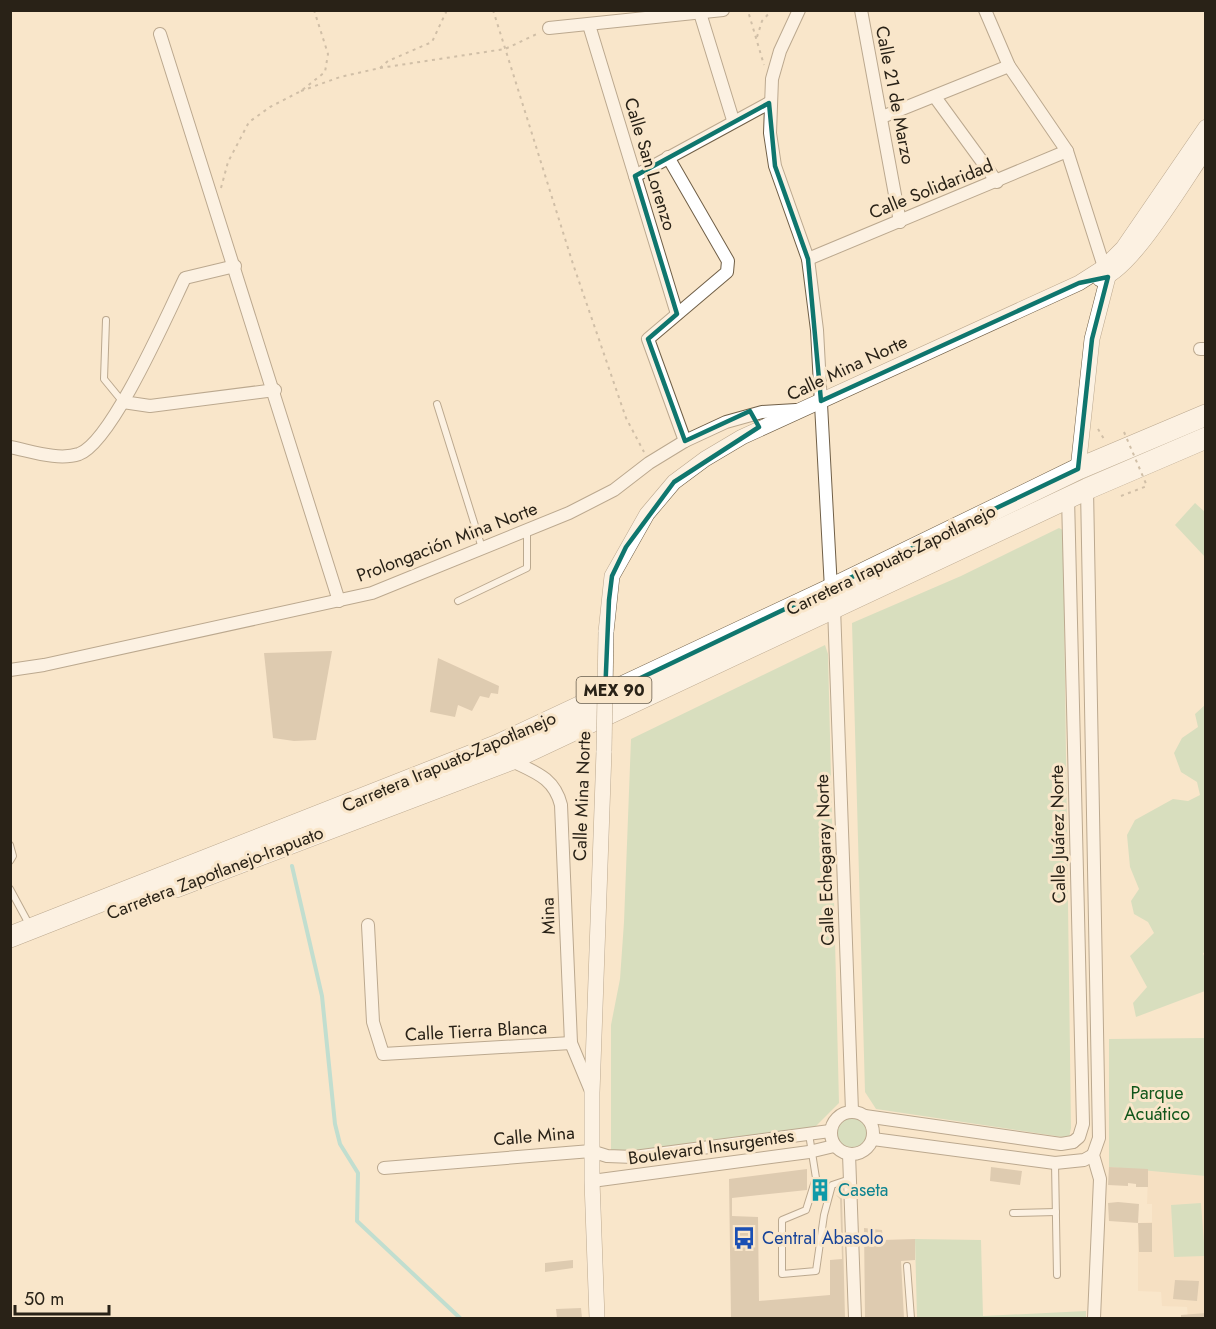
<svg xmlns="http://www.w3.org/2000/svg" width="1216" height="1329" viewBox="0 0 1216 1329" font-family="Jost,sans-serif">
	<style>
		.built { fill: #f2dab9 }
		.green { fill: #b0d5b0 }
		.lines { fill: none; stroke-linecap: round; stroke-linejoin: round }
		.stream { stroke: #7dd4d6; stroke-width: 4 }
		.building { fill: #bdab91 }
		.service-casing { stroke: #705f47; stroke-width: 8 }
		.minor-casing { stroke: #705f47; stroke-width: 14 }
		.tertiary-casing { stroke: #705f47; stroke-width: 16 }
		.trunk-casing { stroke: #705f47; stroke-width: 22 }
		.path { stroke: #9e907c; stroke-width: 2; stroke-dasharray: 3 4.5; stroke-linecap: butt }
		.service { stroke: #fff; stroke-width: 6 }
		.minor { stroke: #fff; stroke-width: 12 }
		.tertiary { stroke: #fff; stroke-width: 15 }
		.trunk { stroke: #fff; stroke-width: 21 }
		.tertiary-bridge-casing { stroke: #705f47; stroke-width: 16; stroke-linecap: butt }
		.path-bridge { stroke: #9e907c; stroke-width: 2; stroke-dasharray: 3 4.5; stroke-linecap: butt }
		.tertiary-bridge { stroke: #fff; stroke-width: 15 }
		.marked { fill: none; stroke: #0f766e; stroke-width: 4.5; stroke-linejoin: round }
		.labels { text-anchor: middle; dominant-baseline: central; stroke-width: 6; stroke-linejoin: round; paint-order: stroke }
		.shield { fill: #f9e6ca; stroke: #675d4d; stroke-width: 1.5 }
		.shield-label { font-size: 16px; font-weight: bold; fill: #292217 }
		.street-label { font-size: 18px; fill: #292217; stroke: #f9e6ca }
		.park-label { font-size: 18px; fill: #10561a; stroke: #f9e6ca }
		.culture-label { font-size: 18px; fill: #0d838f; stroke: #f9e6ca; text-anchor: start }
		.transit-label { font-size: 18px; fill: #164399; stroke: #f9e6ca; text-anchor: start }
	</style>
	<rect width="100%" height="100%" fill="#f9e6ca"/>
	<path class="built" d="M1148 1169 1205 1176V1318H1188L1187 1307 1162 1306 1161 1292 1138 1291V1223L1152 1222V1204H1147Z"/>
	<g class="green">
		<path d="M1195 503 1205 512V557L1175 525Z"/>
		<path d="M1059 528 1063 530 1071 1128 1069 1138 876 1109 865 1092 852 623 961 576Z"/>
		<path d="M825 645 828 654 839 1103 812 1130 611 1153V1025L620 979 624 922 631 739Z"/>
		<path d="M1205 705 1206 952 1203 953 1205 959V991L1136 1017 1133 1003 1147 987 1130 956 1154 933 1148 922 1134 914 1131 901 1139 889 1130 867 1127 835 1135 820 1173 799 1188 801 1200 795 1197 782 1181 772 1174 753 1182 738 1198 727 1195 714Z"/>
		<path d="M1205 1038V1176L1109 1167V1039Z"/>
		<circle cx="852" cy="1133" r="18"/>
		<path d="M1201 1203 1205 1256 1174 1257 1171 1205Z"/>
		<path d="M915 1239 981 1240 983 1316 1086 1311V1318H917Z"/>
	</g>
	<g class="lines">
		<path class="stream" d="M292 866 322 996 335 1124 340 1144 358 1173 357 1221 460 1318"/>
	</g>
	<g class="building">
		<path d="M332 651 316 740 294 741 273 738 264 653Z"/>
		<path d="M438 658 499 686 498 694 491 693 489 698 480 696 472 711 458 705 455 717 430 712Z"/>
		<path d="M991 1167 1022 1171 1020 1185 990 1181Z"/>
		<path d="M1109 1167 1148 1169V1187H1136V1184L1128 1183V1186L1108 1185Z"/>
		<path d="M807 1169V1190L732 1198V1216L758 1217 759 1301 830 1295V1260L842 1259 840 1199 836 1195 842 1198 845 1318H731L729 1179Z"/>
		<path d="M1118 1202 1139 1204 1138 1223 1109 1221 1108 1203Z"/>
		<path d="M1138 1223H1152V1252H1139Z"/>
		<path d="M864 1228 882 1230 883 1240 915 1239V1260L901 1261 904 1318H865Z"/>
		<path d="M573 1260V1268L545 1272V1263Z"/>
		<path d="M1175 1280 1199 1281 1197 1301 1173 1299Z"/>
		<path d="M581 1308 582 1318H557L556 1309Z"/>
		<path d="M1206 1313V1318H1181V1315Z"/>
	</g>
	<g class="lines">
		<g class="service-casing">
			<g id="service">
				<path d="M106 320 104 379 122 401"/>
				<path d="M437 404 482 548"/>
				<path d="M458 601 527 568V531"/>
				<path d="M10 845 13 856 10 861"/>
				<path d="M10 889 30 926"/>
				<path d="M809 1134 816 1178 806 1210 782 1220V1274L816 1271 824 1215 832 1185 850 1179"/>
				<path d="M1055 1163 1057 1275"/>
				<path d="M1013 1213 1056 1212"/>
				<path d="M907 1266 911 1318"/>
			</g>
		</g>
		<g class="minor-casing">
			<g id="minor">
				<path d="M799 10 780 51 772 79 770 133 775 166 808 259 817 330 831 589"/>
				<path d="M861 10 900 222"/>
				<path d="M985 10 1009 66 1067 151 1104 267"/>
				<path d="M700 13 733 120"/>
				<path d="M589 25 677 314"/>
				<path d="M549 28 723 10"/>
				<path d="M160 34 339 601"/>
				<path d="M935 97 997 182"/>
				<path d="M882 117 1009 66"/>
				<path d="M668 157 728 261 727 272 648 339 685 441"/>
				<path d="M635 176 769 103"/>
				<path d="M808 259 1067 151"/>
				<path d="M1200 349H1206"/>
				<path d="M123 402 150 406 275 390"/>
				<path d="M10 447C31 451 58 461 79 454 112 442 168 313 185 278L235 266"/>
				<path d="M1087 489 1099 1138 1093 1155 1100 1179 1094 1318"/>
				<path d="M1068 497 1083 1124 1079 1137 1073 1142"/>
				<path d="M834 607 852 1111"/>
				<path d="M10 670 44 665 372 593 569 513 614 490 649 463 685 441 726 422 762 412 796 410"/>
				<path d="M510 760C534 772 554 777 561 805L571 1043 591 1091"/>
				<path d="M368 925 373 1022 383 1054 571 1043"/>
				<circle cx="852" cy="1133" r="21"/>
				<path d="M865 1116 1061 1144 1073 1142"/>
				<path d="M873 1139 1055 1163 1084 1160 1093 1155"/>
				<path d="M849 1154 855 1318"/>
				<path d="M384 1168 591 1151 607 1156 634 1157 830 1131"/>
				<path d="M592 1181 809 1152 834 1146"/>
			</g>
		</g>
		<g class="tertiary-casing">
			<g id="tertiary">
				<path d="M1100 279C1130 274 1186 178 1206 150"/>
				<path d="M1078 469 1092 339 1108 277 1104 267"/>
				<path d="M606 632 612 576 647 514 674 482 705 459 742 437 1079 283 1104 267 1123 248 1206 127"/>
				<path d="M597 1318 592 1181V1093L604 751"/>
			</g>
		</g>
		<g class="trunk-casing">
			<g id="trunk">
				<path d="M176 887 510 760 1087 489 1206 438"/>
				<path d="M10 937 498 745 831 589 1078 469 1206 415"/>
			</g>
		</g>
		<g class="path">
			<path d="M493 10 573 264 626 418 644 452"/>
			<path d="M744 10 748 11 764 65"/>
			<path d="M757 37 762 21 772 10"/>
			<path d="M380 68 388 61 432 42 447 10"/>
			<path d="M301 91 340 77 380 68 505 49 539 33"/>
			<path d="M221 188 228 162 249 122 270 107 301 91 325 72 328 54 314 10"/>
			<path d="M1098 429 1104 439"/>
			<path d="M1121 496 1147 486"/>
		</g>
		<use href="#service" class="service"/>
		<use href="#minor" class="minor"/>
		<use href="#tertiary" class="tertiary"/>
		<use href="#trunk" class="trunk"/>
		<g class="tertiary-bridge-casing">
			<path id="tertiary-bridge" d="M604 751 606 632"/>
		</g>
		<path class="path-bridge" d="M1124 432 1147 486"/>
		<use href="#tertiary-bridge" class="tertiary-bridge"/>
	</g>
	<path d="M0 0H1216V1329H0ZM769 103 775 166 808 259 821 401 1079 283 1108 277 1092 339 1078 469 605 695 609 600 612 576 626 547 674 482 759 427 750 411 685 441 648 339 677 314 635 176Z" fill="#f9e6ca" fill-opacity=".55" fill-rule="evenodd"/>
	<path class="marked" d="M769 103 775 166 808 259 821 401 1079 283 1108 277 1092 339 1078 469 605 695 609 600 612 576 626 547 674 482 759 427 750 411 685 441 648 339 677 314 635 176Z"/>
	<defs>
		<g id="building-bare" transform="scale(1.8)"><path d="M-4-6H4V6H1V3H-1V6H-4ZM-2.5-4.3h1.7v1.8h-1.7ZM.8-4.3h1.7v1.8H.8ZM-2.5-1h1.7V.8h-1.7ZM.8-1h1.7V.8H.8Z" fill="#0f9aa8" stroke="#f9e6ca" stroke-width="2.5" paint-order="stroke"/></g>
		<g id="bus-bare" transform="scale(1.8)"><path d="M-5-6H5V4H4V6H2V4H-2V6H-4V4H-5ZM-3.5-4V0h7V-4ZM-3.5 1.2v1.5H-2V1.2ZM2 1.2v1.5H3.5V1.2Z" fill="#1a4fb4" stroke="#f9e6ca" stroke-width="2.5" paint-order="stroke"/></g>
	</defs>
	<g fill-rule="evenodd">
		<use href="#building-bare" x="820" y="1190"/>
		<use href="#bus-bare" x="744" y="1238"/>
	</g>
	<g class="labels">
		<rect class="shield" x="576.5" y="677" width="75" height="26" rx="4.5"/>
		<g class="shield-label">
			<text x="614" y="690">MEX 90</text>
		</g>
		<g class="street-label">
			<text transform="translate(895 95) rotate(79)">Calle 21 de Marzo</text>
			<text transform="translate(650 164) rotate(73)">Calle San Lorenzo</text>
			<text transform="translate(931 189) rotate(-22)">Calle Solidaridad</text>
			<text transform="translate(847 368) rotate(-25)">Calle Mina Norte</text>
			<text transform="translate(447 542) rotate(-21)">Prolongación Mina Norte</text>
			<text transform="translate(891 560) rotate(-26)">Carretera Irapuato-Zapotlanejo</text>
			<text transform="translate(449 762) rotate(-23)">Carretera Irapuato-Zapotlanejo</text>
			<text transform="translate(582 796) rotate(-88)">Calle Mina Norte</text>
			<text transform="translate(1058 834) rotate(-91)">Calle Juárez Norte</text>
			<text transform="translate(825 860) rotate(-92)">Calle Echegaray Norte</text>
			<text transform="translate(215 873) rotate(-21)">Carretera Zapotlanejo-Irapuato</text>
			<text transform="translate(548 916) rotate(-92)">Mina</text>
			<text transform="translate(476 1031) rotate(-3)">Calle Tierra Blanca</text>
			<text transform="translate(534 1136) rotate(-5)">Calle Mina</text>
			<text transform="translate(711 1147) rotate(-8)">Boulevard Insurgentes</text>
		</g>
		<g class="park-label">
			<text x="1157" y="1093">Parque<tspan x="1157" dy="21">Acuático</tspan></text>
		</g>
		<g class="culture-label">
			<text x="838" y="1190">Caseta</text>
		</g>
		<g class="transit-label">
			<text x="762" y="1238">Central Abasolo</text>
		</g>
	</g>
	<rect width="1216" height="1329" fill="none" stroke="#292217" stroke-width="24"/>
	<path d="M15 1305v9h94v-9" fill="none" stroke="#292217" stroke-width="3"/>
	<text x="24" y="1305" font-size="18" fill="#292217" stroke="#f9e6ca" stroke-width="4.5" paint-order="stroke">50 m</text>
</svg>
